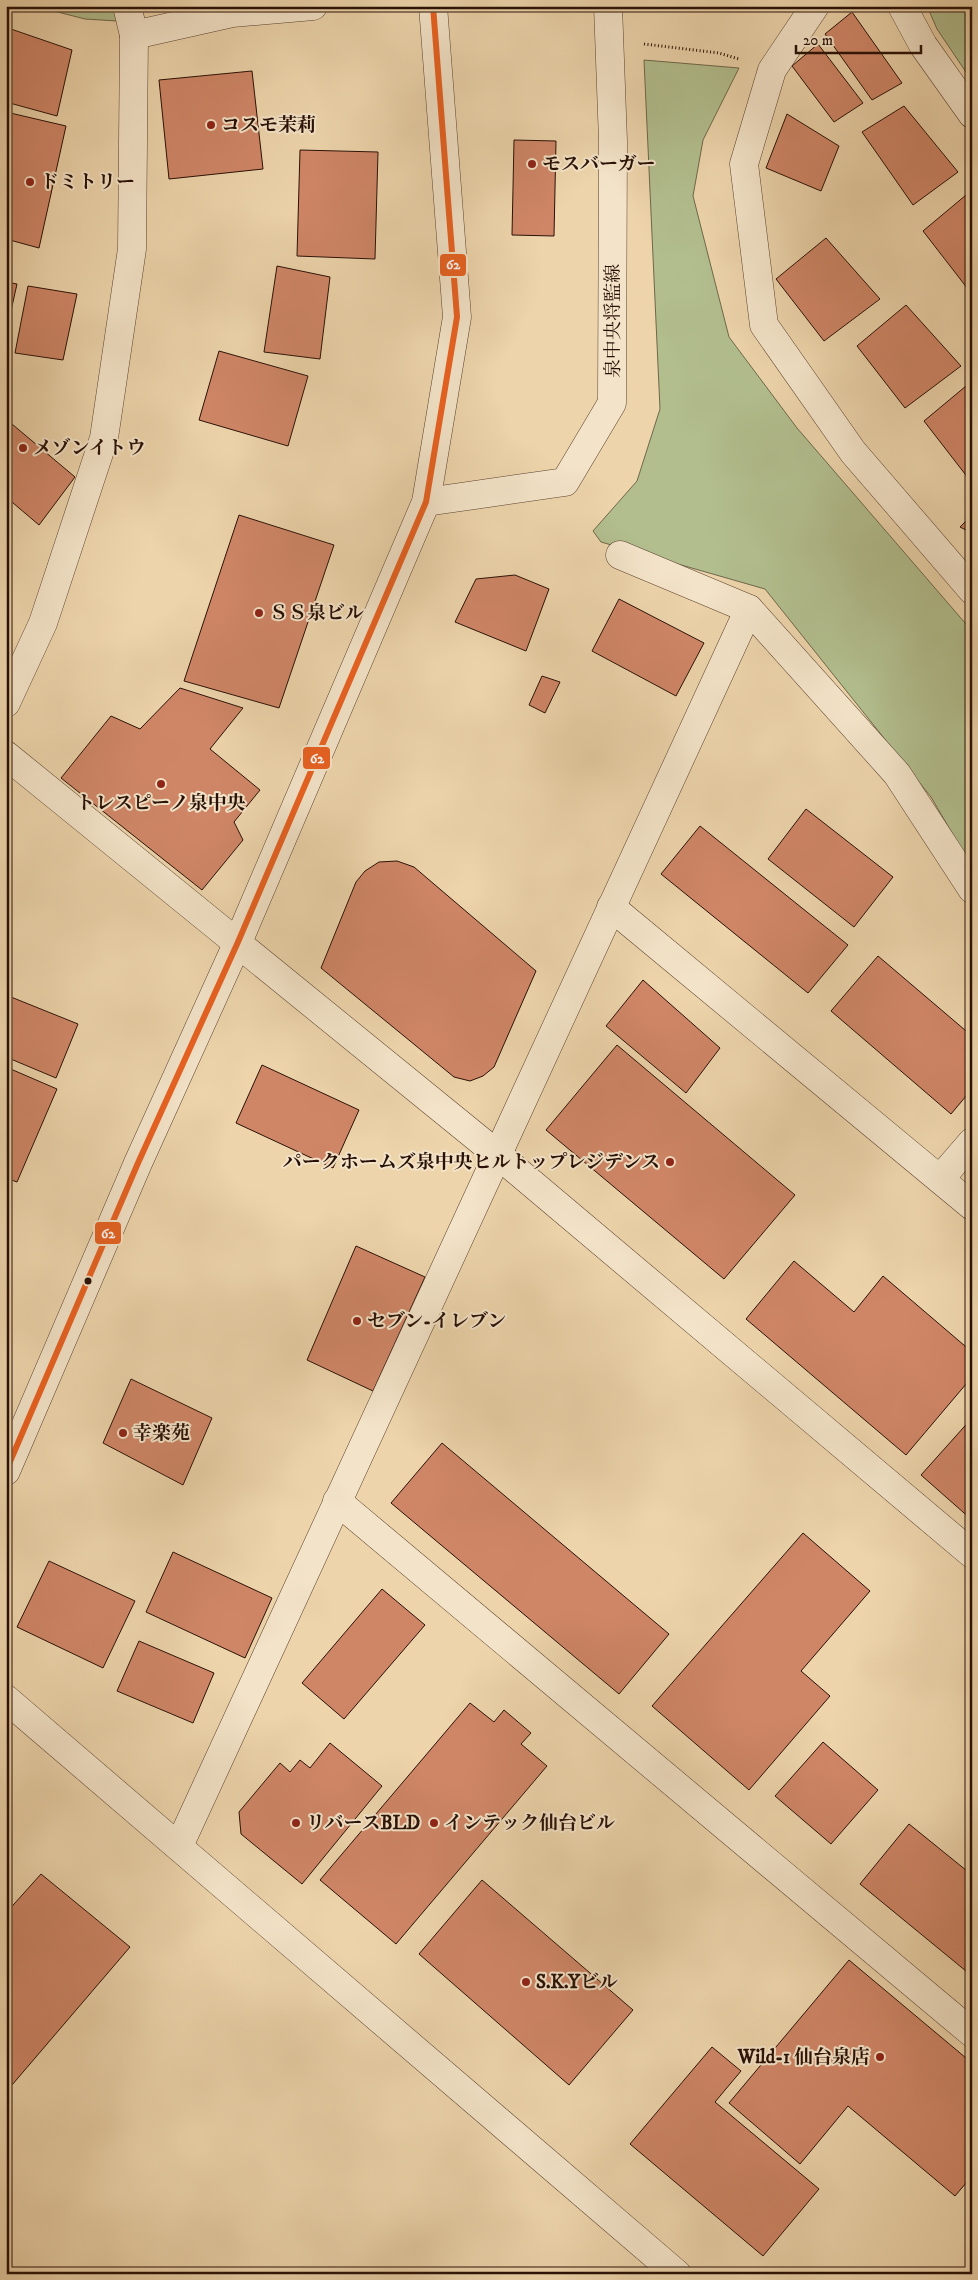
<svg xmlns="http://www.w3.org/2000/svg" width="978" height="2280" viewBox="0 0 978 2280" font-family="'IM FELL DW Pica','Noto Serif JP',serif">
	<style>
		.green { fill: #b2be8e; stroke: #6e674a }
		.building { fill: #cf8667; stroke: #291006 }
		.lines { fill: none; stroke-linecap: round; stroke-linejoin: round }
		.minor-casing { stroke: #5a412f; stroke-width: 29 }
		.path { stroke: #291006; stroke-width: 3; stroke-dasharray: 1 2.5; stroke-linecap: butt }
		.minor { stroke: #f3e3c8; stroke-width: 28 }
		.bus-1-casing { stroke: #f3e3c8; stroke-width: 10 }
		.bus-1 { stroke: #e86121; stroke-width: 6 }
		.poi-dot { fill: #8f2418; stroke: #f3e3c8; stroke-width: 2 }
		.bus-dot { fill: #291006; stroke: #f3e3c8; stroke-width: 2 }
		.labels { text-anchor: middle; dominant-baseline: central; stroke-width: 4; stroke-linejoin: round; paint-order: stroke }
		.poi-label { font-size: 19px; font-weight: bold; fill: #291006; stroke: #f3e3c8; text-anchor: start }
		.street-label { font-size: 19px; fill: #291006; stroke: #f3e3c8 }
		.line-badge { stroke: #f3e3c8; stroke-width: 2 }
		.badge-label { font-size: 14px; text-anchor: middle; font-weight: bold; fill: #fff }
	</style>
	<rect width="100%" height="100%" fill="#edd4ab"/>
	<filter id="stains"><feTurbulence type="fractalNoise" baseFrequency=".004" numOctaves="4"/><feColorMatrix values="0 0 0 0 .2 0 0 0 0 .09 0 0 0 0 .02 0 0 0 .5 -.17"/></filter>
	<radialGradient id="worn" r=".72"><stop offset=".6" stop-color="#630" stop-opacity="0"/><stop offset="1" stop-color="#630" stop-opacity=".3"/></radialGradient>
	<g class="green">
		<path d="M18 6H114L117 21 85 19 38 7Z"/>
		<path d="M927 6H972V81L937 29Z"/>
		<path d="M644 60 739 68 703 140 693 196 729 337 797 428 972 631V867L931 797 765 589 601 542 593 531 637 481 660 409Z"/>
	</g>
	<g class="building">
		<path d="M852 12 902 83 872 100 825 34Z"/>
		<path d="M8 28 72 50 57 116 6 102V38Z"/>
		<path d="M818 44 863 103 834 122 792 66Z"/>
		<path d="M252 71 263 169 169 179 159 80Z"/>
		<path d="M904 106 958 172 913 205 862 132Z"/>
		<path d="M6 112 66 126 39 248 6 239Z"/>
		<path d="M787 114 839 146 821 191 766 168Z"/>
		<path d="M514 140 556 141 554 236 512 235Z"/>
		<path d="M300 150 378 152 375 259 297 256Z"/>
		<path d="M972 190V292L971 293 923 231Z"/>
		<path d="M826 238 880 299 824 341 776 279Z"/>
		<path d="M277 266 330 277 320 359 264 352Z"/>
		<path d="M6 282 17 284 6 333Z"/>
		<path d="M28 286 77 294 63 360 15 353Z"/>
		<path d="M906 305 961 366 905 408 857 346Z"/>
		<path d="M219 351 308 376 288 446 199 420Z"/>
		<path d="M972 381V483L924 421Z"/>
		<path d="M6 419 75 477 39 525 6 497Z"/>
		<path d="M239 515 334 545 279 708 184 681Z"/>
		<path d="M972 515V533L960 527Z"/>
		<path d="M515 575 549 589 526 651 455 622 476 579Z"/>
		<path d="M619 599 704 643 676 696 592 651Z"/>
		<path d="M542 676 560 682 545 713 529 705Z"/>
		<path d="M180 688 243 708 210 749 260 790 234 822 243 840 202 890 61 778 111 716 140 729Z"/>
		<path d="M806 809 893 877 854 927 768 859Z"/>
		<path d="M700 826 848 945 808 993 661 874Z"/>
		<path d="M397 861 414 867 536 971 494 1067 483 1076 470 1081 454 1077 321 968 356 882 365 871 379 862Z"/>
		<path d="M878 956 972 1036V1089L951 1114 831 1011Z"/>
		<path d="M643 980 720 1048 686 1093 606 1026Z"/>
		<path d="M6 995 78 1024 56 1078 6 1057Z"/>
		<path d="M617 1045 795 1195 724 1279 546 1130Z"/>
		<path d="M262 1065 359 1110 333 1168 236 1123Z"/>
		<path d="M6 1067 57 1089 17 1182 6 1178Z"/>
		<path d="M356 1246 425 1277 373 1391 307 1360Z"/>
		<path d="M794 1261 854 1312 883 1276 972 1352V1377L906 1455 746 1319Z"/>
		<path d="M131 1379 212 1418 183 1485 103 1443Z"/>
		<path d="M972 1418V1520L921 1475Z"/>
		<path d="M442 1443 669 1634 619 1694 391 1503Z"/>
		<path d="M803 1533 870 1591 801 1671 830 1696 749 1790 652 1706Z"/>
		<path d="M173 1552 272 1598 245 1658 146 1612Z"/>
		<path d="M49 1561 135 1601 103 1668 17 1627Z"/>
		<path d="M382 1589 425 1625 344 1719 302 1683Z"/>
		<path d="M139 1641 214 1673 193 1723 117 1691Z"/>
		<path d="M470 1703 494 1722 504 1710 531 1733 521 1744 547 1766 396 1944 320 1880Z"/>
		<path d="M823 1742 878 1790 831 1844 775 1796Z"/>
		<path d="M330 1743 382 1786 302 1884 241 1834 239 1812 280 1763 290 1772 300 1760 310 1768Z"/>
		<path d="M909 1824 972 1875V1976L860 1884Z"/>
		<path d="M41 1874 130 1947 6 2092V1913Z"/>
		<path d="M482 1880 633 2010 569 2085 419 1954Z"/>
		<path d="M849 1960 972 2063V2176L955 2196 848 2106 800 2164 729 2103Z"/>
		<path d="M712 2047 741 2071 715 2102 819 2189 763 2256 630 2144Z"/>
	</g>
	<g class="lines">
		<g class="minor-casing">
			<g id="minor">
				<path d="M815 6 772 70 744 164 764 325 853 452 972 590"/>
				<path d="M902 6 923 45 972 114"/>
				<path d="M134 35 232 13 313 6"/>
				<path d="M426 502 565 482 612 403 613 141 608 6"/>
				<path d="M620 555 749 609 897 774 972 889"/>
				<path d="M6 703 43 623 104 438 132 249 134 35 127 6"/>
				<path d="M6 755 497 1154 972 1554"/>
				<path d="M611 907 972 1206"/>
				<path d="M940 1179 972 1142"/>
				<path d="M6 1471 138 1163 238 942 426 502 457 317 433 6"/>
				<path d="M337 1501 972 2033"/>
				<path d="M6 1699 677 2274"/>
				<path d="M179 1846 749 609"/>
			</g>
		</g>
		<path class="path" d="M644 44 719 53 739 59"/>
		<use href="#minor" class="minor"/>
		<g class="bus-1-casing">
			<path id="bus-1" d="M6 1471 138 1163 238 942 426 502 457 317 433 6"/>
		</g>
		<use href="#bus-1" class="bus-1"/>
	</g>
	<g class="poi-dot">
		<circle cx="211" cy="125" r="5"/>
		<circle cx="532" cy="164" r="5"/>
		<circle cx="30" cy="182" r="5"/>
		<circle cx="23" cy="448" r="5"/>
		<circle cx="259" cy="613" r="5"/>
		<circle cx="161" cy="784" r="5"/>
		<circle cx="670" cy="1162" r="5"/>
		<circle cx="357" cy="1321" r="5"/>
		<circle cx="123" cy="1433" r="5"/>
		<circle cx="296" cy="1823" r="5"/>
		<circle cx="434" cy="1823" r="5"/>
		<circle cx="526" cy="1982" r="5"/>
		<circle cx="880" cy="2057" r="5"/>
	</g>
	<circle class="bus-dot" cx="88" cy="1281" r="4.5"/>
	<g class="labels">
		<g class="poi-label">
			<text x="221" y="125">コスモ茉莉</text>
			<text x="542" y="164">モスバーガー</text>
			<text x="40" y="182">ドミトリー</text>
			<text x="33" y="448">メゾンイトウ</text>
			<text x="269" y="613">ＳＳ泉ビル</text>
			<text x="161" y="803" text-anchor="middle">トレスピーノ泉中央</text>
			<text x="660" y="1162" text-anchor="end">パークホームズ泉中央ヒルトップレジデンス</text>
			<text x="367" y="1321">セブン-イレブン</text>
			<text x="133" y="1433">幸楽苑</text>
			<text x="306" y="1823">リバースBLD</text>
			<text x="444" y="1823">インテック仙台ビル</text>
			<text x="536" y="1982">S.K.Yビル</text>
			<text x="870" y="2057" text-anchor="end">Wild-1 仙台泉店</text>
		</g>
		<g class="street-label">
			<text transform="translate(613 321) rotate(-90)">泉中央将監線</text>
		</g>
	</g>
	<g class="line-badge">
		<rect x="439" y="253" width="28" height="24" rx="5" fill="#e86121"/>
		<rect x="302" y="746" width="29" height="24" rx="5" fill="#e86121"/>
		<rect x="94" y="1221" width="28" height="24" rx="5" fill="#e86121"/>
	</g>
	<g class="badge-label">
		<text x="453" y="269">62</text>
		<text x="317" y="763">62</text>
		<text x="108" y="1238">62</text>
	</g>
	<rect width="978" height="2280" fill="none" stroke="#edd4ab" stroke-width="25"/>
	<rect x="8" y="8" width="963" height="2265" fill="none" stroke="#291006" stroke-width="2.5"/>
	<rect x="12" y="12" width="953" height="2255" fill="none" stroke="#291006"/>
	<path d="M796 45v8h125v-8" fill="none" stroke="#291006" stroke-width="2.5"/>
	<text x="803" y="45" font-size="15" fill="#291006" stroke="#f3e3c8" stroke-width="4" paint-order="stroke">20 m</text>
	<rect width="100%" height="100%" filter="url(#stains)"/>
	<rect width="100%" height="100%" fill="url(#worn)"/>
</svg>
